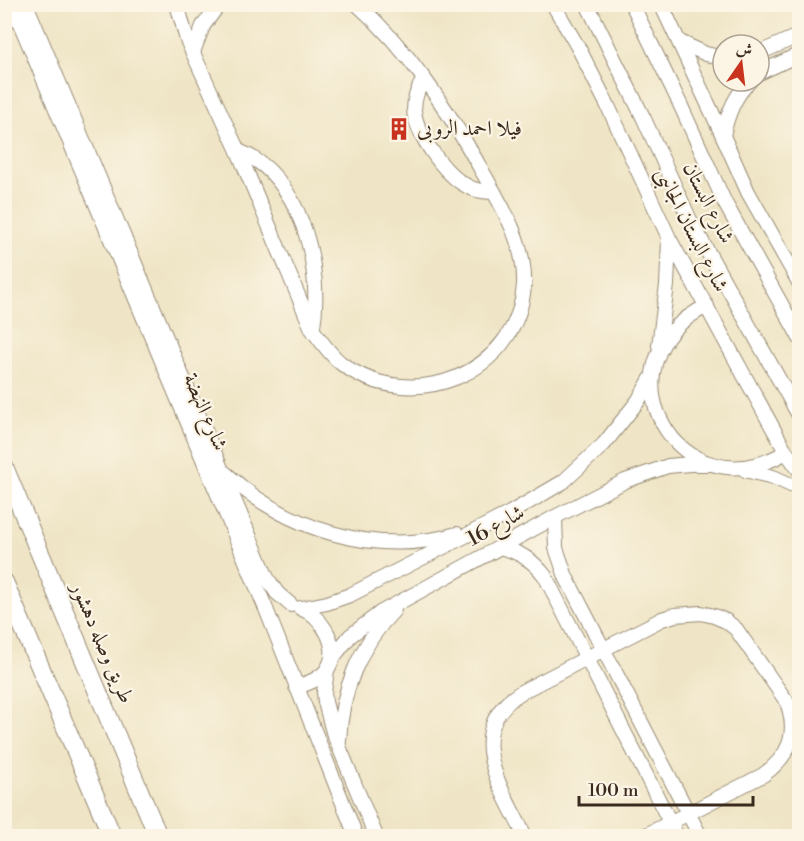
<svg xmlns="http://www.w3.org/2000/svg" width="804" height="841" viewBox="0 0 804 841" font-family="'Libre Bodoni',Amiri,serif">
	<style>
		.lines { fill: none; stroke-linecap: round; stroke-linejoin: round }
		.minor-casing { stroke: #958872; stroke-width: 16 }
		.major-casing { stroke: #958872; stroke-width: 20 }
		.minor { stroke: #fff; stroke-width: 14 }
		.major { stroke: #fff; stroke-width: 18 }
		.labels { text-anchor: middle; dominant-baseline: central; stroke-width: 4.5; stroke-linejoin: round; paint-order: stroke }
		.poi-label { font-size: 21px; fill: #3b2a1e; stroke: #fcf5e5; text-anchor: start }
		.street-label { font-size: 21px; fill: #3b2a1e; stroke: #fcf5e5 }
	</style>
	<rect width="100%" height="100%" fill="#fcf5e5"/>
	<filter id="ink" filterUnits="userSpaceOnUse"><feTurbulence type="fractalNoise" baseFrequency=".0167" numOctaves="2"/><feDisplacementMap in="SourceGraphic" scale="12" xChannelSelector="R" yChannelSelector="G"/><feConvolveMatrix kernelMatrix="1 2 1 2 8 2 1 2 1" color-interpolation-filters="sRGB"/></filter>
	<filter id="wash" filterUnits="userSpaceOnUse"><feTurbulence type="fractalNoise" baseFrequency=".008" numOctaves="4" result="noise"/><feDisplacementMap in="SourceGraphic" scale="24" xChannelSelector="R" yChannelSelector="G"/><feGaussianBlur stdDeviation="1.35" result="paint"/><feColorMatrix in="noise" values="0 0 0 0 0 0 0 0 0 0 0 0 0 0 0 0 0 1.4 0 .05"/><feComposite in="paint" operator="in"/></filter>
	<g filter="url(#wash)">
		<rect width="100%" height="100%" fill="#efe5c6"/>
	</g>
	<g filter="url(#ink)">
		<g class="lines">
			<g class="minor-casing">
				<g id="minor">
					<path d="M12 4 266 609 356 836"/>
					<path d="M26 4 267 578 277 593 291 605"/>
					<path d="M177 4 187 40 238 151 312 329C321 341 330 355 342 364 411 415 518 375 524 285 526 244 502 206 482 171 448 110 410 51 357 4"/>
					<path d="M553 4 579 49 607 104 669 238 786 452 800 471"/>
					<path d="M587 4 644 119 690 220 800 417"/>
					<path d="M632 4 680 104 725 203 800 338"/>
					<path d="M661 4 723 136 748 192 800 284"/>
					<path d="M680 42 706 54 723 58"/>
					<path d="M193 52 203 26 219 4"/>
					<path d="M759 53 800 35"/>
					<path d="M759 73 800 54"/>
					<path d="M424 79C418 88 414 98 414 110 416 134 445 175 467 186 475 191 485 192 494 192"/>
					<path d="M723 136C727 115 734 96 750 81"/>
					<path d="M238 151C301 174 323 267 313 327"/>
					<path d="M707 306C592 362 678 516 786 452"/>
					<path d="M659 346 667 285 669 240"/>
					<path d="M745 470 773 477 800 489"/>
					<path d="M225 473C286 529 375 558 457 534"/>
					<path d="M555 517 556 548 566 577 700 836"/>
					<path d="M500 547C519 552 533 560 545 576L677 836"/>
					<path d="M302 608 327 603 350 595 510 513 563 482 604 444 638 401 652 377"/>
					<path d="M296 687C306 684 319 680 326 671 343 648 322 616 300 608"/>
					<path d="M339 741C341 692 359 646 394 610"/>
					<path d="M376 836 333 732 325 702 324 692 327 670 335 655 350 636 380 613 555 517 625 481 668 466 690 464H712"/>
					<path d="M525 836C501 788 460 729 523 691L662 619 675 615 701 613 714 616 726 621 736 629 787 702C798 733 791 755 763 775L644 836"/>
				</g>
			</g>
			<g class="major-casing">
				<g id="major">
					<path d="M4 467 158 836"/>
					<path d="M4 582 112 836"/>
				</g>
			</g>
			<use href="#minor" class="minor"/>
			<use href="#major" class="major"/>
		</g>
	</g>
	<defs>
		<g id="building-bare" transform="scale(1.8)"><path d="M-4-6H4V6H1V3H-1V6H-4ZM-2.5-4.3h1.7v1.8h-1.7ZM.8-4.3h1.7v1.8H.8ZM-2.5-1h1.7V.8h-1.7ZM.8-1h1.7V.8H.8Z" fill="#c8321e" stroke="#fcf5e5" stroke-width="2.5" paint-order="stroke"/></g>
	</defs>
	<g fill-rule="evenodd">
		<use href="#building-bare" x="399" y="129"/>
	</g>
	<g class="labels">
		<g class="poi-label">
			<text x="417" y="129">فيلا احمد الروبى</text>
		</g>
		<g class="street-label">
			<text transform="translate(708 203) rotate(63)">شارع البستان</text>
			<text transform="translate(691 230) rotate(63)">شارع البستان الجانبى</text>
			<text transform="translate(205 412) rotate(67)">شارع النهضة</text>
			<text transform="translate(496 526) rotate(-29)">شارع 16</text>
			<text transform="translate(102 643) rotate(67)">طريق وصله دهشور</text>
		</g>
	</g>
	<rect width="804" height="841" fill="none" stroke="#fcf5e5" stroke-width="24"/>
	<g transform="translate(741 63) rotate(14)"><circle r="28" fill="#fcf5e5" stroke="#afa495" stroke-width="1.5"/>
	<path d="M0-4.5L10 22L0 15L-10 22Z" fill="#c8321e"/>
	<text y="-9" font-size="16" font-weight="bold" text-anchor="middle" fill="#3b2a1e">ش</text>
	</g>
	<path d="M579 796v9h174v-9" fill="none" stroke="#3b2a1e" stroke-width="3"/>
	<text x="588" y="796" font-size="18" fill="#3b2a1e" stroke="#fcf5e5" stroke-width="4.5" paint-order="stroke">100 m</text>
</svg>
